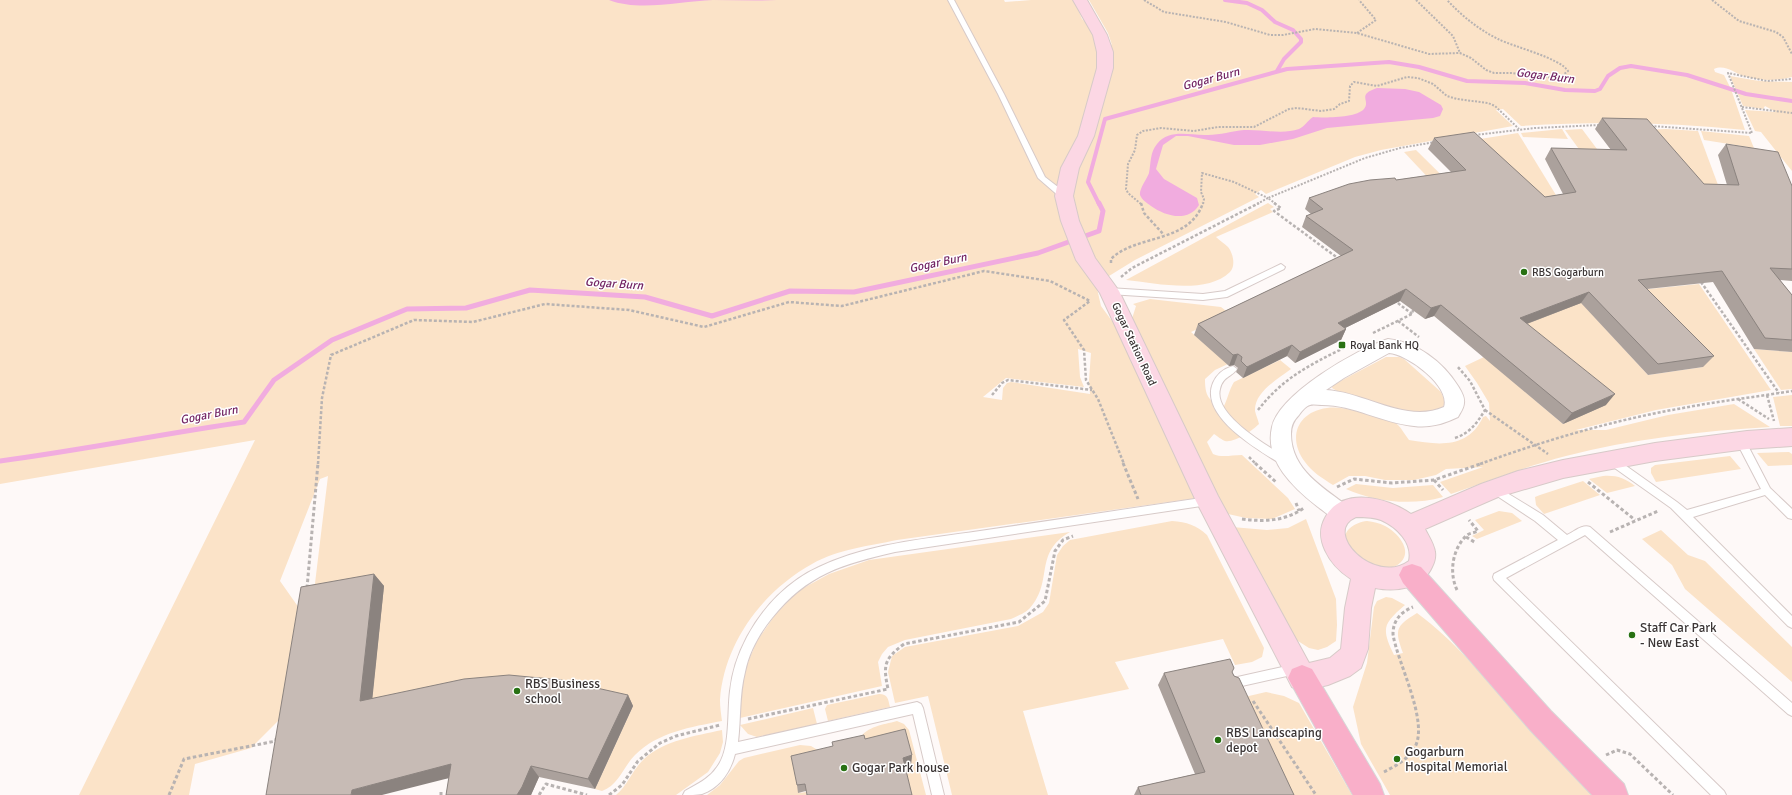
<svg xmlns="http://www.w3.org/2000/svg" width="1792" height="795" viewBox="0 0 1792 795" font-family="Signika,sans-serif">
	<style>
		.green { fill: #fbe3c8; fill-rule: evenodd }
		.water { fill: #f1acdf }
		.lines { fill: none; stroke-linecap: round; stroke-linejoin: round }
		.stream-far1 { stroke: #f1acdf; stroke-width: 4 }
		.stream { stroke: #f1acdf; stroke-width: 5 }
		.lane-casing { stroke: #d7cac8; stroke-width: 2 }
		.street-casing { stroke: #d7cac8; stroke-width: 2 }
		.secondary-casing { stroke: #d7cac8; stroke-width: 2 }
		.primary-casing { stroke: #d8d7d7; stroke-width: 2 }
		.path-far2 { stroke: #b8b3b2; stroke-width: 2; stroke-dasharray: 2 1.5; stroke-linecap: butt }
		.path-far1 { stroke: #b8b3b2; stroke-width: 2.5; stroke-dasharray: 3 2; stroke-linecap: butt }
		.path { stroke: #b8b3b2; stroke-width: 3; stroke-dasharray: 3.5 2.5; stroke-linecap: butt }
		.lane { fill: #fff; fill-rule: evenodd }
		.street { fill: #fff; fill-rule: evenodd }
		.secondary { fill: #fcd7e4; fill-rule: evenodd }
		.primary { fill: #f9afc9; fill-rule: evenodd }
		.wall { fill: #aba19c }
		.shaded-wall { fill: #8b837f }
		.building { fill: #c7bbb5; stroke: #8b837f }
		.poi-dot { fill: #287113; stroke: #fff; stroke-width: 1.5 }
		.labels { text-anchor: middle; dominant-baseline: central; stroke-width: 3; stroke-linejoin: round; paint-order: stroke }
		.poi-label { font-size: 11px; fill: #3b3535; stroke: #fff; text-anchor: start }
		.street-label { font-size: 11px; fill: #3b3535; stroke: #fff }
		.water-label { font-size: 12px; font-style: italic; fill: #732564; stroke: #fff }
		.near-poi-label { font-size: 13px; fill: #3b3535; stroke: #fff; text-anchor: start }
	</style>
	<rect width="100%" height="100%" fill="#fef9f8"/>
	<g class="green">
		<path d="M0 0H1004L1005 2 1031 0H1074L1082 19 1112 45 1108 33 1089 0H1792V77C1778 81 1759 81 1744 76 1734 73 1725 64 1714 69L1715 72 1724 75 1731 89 1745 130C1670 122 1596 121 1521 126L1503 109 1496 110 1513 126 1381 150 1355 157 1266 194 1261 190 1255 194 1259 197 1135 260 1096 284 1101 306 1112 321 1130 325 1136 306 1133 304 1150 299 1221 307 1230 314 1191 332 1228 364 1215 370 1205 379C1205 395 1208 402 1224 406 1228 398 1229 390 1234 382L1280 360 1291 369C1278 379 1254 392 1255 411 1256 415 1258 420 1259 424 1253 430 1235 443 1225 441 1222 440 1217 436 1214 434L1207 442 1213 454C1222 458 1231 455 1242 455L1288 498 1295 509 1272 519 1246 518 1219 512 1212 496 897 540C869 546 838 549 812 564 763 591 724 643 720 700 720 707 721 714 722 721 691 727 658 732 635 755 623 767 619 785 602 791L595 789 633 706 371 712 313 600 328 476 320 479 280 581 299 608 283 716 251 748 195 764 189 795H79L255 440 0 484ZM1078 349 1091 353 1089 380 1090 394 1011 382 1007 383 1003 388 1002 400 983 397 1006 378 1084 387 1080 377Z"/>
		<path d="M1730 76 1759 81 1792 82V171L1761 132 1755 131 1745 110 1776 112 1765 106 1763 109 1743 106Z"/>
		<path d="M1562 129 1568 139 1523 137 1521 133Z"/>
		<path d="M1582 129 1603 157 1584 156 1565 130Z"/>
		<path d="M1666 129 1698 131 1721 193 1693 192 1640 130Z"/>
		<path d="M1701 131 1749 136 1754 148 1704 140Z"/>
		<path d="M1518 133 1559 200 1534 204 1461 142Z"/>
		<path d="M1416 150 1503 236 1435 185 1404 152Z"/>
		<path d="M1268 203 1274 207 1270 209 1273 212 1216 237C1219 240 1224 243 1228 247 1233 253 1236 266 1230 272 1206 295 1156 283 1126 280Z"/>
		<path d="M1563 283 1648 375 1703 367 1629 291 1699 284 1771 390 1656 410 1576 430H1606L1668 415 1734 404 1770 427C1701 431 1632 439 1566 456 1527 466 1489 481 1451 494L1440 482 1483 467 1446 469 1436 475 1414 480H1385L1365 476H1349L1333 485C1322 478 1312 472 1305 462 1287 438 1297 412 1327 408 1341 406 1355 411 1369 415 1377 418 1392 419 1398 425 1402 429 1405 435 1409 440 1439 445 1468 449 1483 417L1486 416 1490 421 1489 403 1477 383 1465 366 1484 357 1563 424 1605 405 1513 329Z"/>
		<path d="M1754 349 1792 352V389L1781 390Z"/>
		<path d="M1386 357H1399L1404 359 1441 392 1445 401 1443 408C1411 421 1371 402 1340 393L1332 388 1333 385Z"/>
		<path d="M1792 395V426H1780L1773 397Z"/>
		<path d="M1789 452 1792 454V465L1768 466 1757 453Z"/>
		<path d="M1730 456 1741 469 1656 482 1651 473V468L1655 465Z"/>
		<path d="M1603 476C1616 475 1625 478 1635 486L1607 493 1589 479Z"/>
		<path d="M1583 481 1600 495 1544 514 1536 505 1535 497 1540 495Z"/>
		<path d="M1356 484 1393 488 1433 485 1443 497C1411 506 1376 502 1346 489Z"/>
		<path d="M1499 511 1512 513 1522 521 1477 539 1472 536 1484 530 1475 520Z"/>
		<path d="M1306 519 1336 599 1337 625 1336 641 1327 647 1318 650 1309 648 1290 636 1232 527 1267 530 1288 528Z"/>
		<path d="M1172 521C1187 522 1196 525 1207 535L1264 648 1262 657 1252 662 1235 665 1223 639 1115 662 1129 689 1023 711 1048 795H952L928 696 895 703 888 672 892 656 905 647 1018 626 1043 612 1049 603 1057 555 1063 546 1070 540Z"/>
		<path d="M1367 521C1374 522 1379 523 1385 526 1397 532 1413 550 1401 562 1397 566 1392 568 1387 568 1382 568 1373 568 1369 565 1363 561 1353 553 1348 547 1338 532 1355 522 1367 521Z"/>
		<path d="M1661 530 1688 555 1705 561 1792 647V682L1685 589 1672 565 1642 539Z"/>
		<path d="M1070 532C1033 553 1054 581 1030 608 1026 613 1017 616 1011 619L905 640 888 647 882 654 878 662 882 686 740 718V697L746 667 757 641 775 615 798 591 829 574 869 560Z"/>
		<path d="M1386 597 1392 598 1405 605C1383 624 1381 628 1394 655L1403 653C1394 629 1396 626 1417 613 1456 642 1482 675 1513 710 1539 739 1567 767 1593 795H1390L1361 744 1353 707 1367 663 1374 607 1377 601Z"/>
		<path d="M1266 692 1284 696 1299 703 1352 795H1281L1236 699Z"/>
		<path d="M879 694C888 694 888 699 890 707L828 721 825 709 827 705Z"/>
		<path d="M813 708 817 724 757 737 748 734 740 725Z"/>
		<path d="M897 721 904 724 909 730 926 795H910L859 739C868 726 882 725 897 721Z"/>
		<path d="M722 730 723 742 720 753 708 772 676 795H616C628 785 633 769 644 759 665 740 695 736 722 730Z"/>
		<path d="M800 745 811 746 821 752 799 793 806 792 807 795H707L720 785 739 761 744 758Z"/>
	</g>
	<g class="water">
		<path d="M609 0H777C756 1 734 0 713 0 681 1 640 12 609 0Z"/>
		<path d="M1377 88 1405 89 1419 92 1441 105 1443 109 1440 116 1433 118 1327 128 1293 139 1260 145H1234L1188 136H1176L1163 145 1156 169 1164 179 1197 198 1199 205C1188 223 1165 216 1151 206 1147 203 1142 200 1140 195 1139 189 1147 179 1149 173 1151 163 1150 152 1157 144 1170 128 1190 136 1208 135 1220 135 1232 131 1244 130 1262 129 1282 135 1299 129 1305 126 1307 121 1313 117 1324 118 1356 118 1364 109 1371 100 1356 95 1377 88Z"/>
	</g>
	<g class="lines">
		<g class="stream-far1">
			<path d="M1225 0 1247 3 1262 10 1275 22 1293 30 1301 39V42L1284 59 1277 71"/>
			<path d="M1099 204 1088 182 1105 119 1287 69 1389 62 1419 67 1467 81 1525 83 1565 90 1595 91 1600 89 1608 76 1620 68 1631 66 1687 75 1746 94 1792 101"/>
		</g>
		<path class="stream" d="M0 461C82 450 162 434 244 422L274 380 332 340 407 309 466 308 530 290 645 297 712 316 790 291 854 292 1038 253 1099 231 1103 211 1099 203"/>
		<g class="lane-casing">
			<g id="lane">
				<path d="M948 0H954L1004 94 1045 177 1067 194V198H1061L1038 178 998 94Z"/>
				<path d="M1281 264 1285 267 1284 269 1227 297 1203 300 1109 294 1105 291 1109 288 1203 294 1225 291Z"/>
				<path d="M1233 366 1237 369C1232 377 1223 376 1220 389 1213 415 1269 447 1287 458L1289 461 1287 464H1281C1258 450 1199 416 1213 383 1217 374 1223 369 1233 366Z"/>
				<path d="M1741 437 1744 438 1770 488 1792 509V519L1788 518 1765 495 1693 517 1792 616V628L1788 626 1671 508 1609 464 1607 461 1609 458H1615L1677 502 1687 510 1761 489 1736 441 1738 438Z"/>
				<path d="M1494 485 1543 515 1567 535C1574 532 1582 524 1590 527L1792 703V716L1788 714 1585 535 1506 578 1724 791 1726 795H1711L1494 580 1493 577 1494 574 1558 540 1535 521 1491 492 1489 489 1491 486Z"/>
				<path d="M1208 497 1211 498 1213 501 1211 504 1208 505 895 552C843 564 807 574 772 618 759 634 749 652 745 672 739 695 741 718 738 742L917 702 921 704 923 708 944 795H932L913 714 735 754C731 771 720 788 702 794 697 795 689 795 683 795L685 791C697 784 709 779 717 767 731 749 727 713 730 691 732 672 738 654 747 637 763 607 788 581 819 567 869 543 926 539 980 531 1056 520 1132 508 1208 497Z"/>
				<path d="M1296 664 1300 665 1302 669 1300 673 1296 674 1233 688 1229 687 1227 683 1229 679 1233 678Z"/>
			</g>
		</g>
		<g class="street-casing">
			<path id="street" d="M1388 339C1417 342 1443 362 1458 386 1461 391 1465 397 1464 403 1464 408 1460 413 1458 417 1443 424 1430 428 1414 426 1382 423 1354 405 1322 405 1318 405 1313 404 1310 405 1306 406 1301 412 1299 415 1293 421 1291 426 1291 434 1291 470 1324 488 1349 507L1352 513 1349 519C1336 524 1328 514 1318 507 1294 488 1264 461 1272 427 1279 394 1357 349 1388 339ZM1389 353C1407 354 1451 386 1444 407 1406 424 1365 392 1326 390L1344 378Z"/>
		</g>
		<g class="secondary-casing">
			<path id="secondary" d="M1073 0H1087L1107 35 1113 52V68L1094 136 1079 168 1073 196 1079 221 1095 258 1119 291 1218 496 1309 663 1330 658 1341 649 1345 608 1351 579C1339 571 1331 563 1325 550 1320 539 1319 529 1325 518 1341 486 1387 497 1411 514L1481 484 1518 471 1563 460 1655 443 1747 431 1792 428V446L1747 449 1655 461 1563 478 1498 497 1425 529C1429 537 1434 544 1435 552 1436 558 1434 563 1432 567 1422 589 1396 592 1375 588L1371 608 1368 649 1361 668 1350 676 1328 685 1302 691 1292 687 1196 501 1100 293 1076 260 1061 221 1055 196 1061 168 1078 136 1097 68V52L1093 35ZM1356 517C1364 517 1373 517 1381 520 1397 527 1413 543 1409 561 1375 586 1321 532 1356 517Z"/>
		</g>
		<g class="primary-casing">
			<g id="primary">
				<path d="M1412 564 1421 567 1551 711 1624 784 1628 795H1592L1531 731 1403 583 1399 575 1403 567Z"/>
				<path d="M1302 665 1312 669 1380 784 1384 795H1353L1288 678 1292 669Z"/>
			</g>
		</g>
		<g class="path-far2">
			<path d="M1144 0 1164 12 1226 22 1270 35H1283L1315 29 1357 33 1429 54 1460 53 1471 58 1486 70 1494 73H1512L1554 78 1562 76 1568 71C1560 58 1514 47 1498 39 1478 29 1462 16 1447 0"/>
			<path d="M1416 0 1453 36 1460 53"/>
			<path d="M1712 0 1739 21 1776 32 1783 37 1792 54"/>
			<path d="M1357 33 1376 20 1359 0"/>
			<path d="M1742 107 1792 113"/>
			<path d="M1651 126 1752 133 1728 73 1767 81 1792 79"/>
			<path d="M1475 135 1535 128 1600 125"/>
			<path d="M1141 204 1128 193 1126 189 1128 164 1135 150 1137 135 1143 131 1161 128 1194 131 1218 127H1254L1289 109 1297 108 1321 111 1334 109 1340 104 1349 101 1350 86 1354 82 1377 86 1407 77 1418 78 1433 84 1447 96 1457 99 1488 103 1495 106 1519 129"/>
			<path d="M1203 204 1204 199 1201 192 1202 173 1234 182 1268 198"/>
			<path d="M1257 204 1268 198"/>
			<path d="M1276 204 1268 198 1365 158 1400 148 1435 142"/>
		</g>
		<g class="path-far1">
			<path d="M1141 203 1144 213 1164 235"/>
			<path d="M1274 203 1281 208 1274 211 1339 259"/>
			<path d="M1111 263V259C1136 234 1189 244 1203 203"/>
			<path d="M1121 277 1132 268 1259 203"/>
			<path d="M1701 282 1779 393"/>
			<path d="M1394 300 1412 314"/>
			<path d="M1398 321 1419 337"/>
			<path d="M1373 333 1412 314 1413 310"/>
			<path d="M992 395 1002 383 1008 380 1092 390"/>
			<path d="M1767 395 1774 421"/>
			<path d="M1738 399 1769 419"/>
			<path d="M1258 410C1282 379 1309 365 1344 348"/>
			<path d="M1485 410 1548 454"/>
			<path d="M1455 438C1470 433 1477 423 1485 410L1470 381 1457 366"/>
			<path d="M1249 457 1256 464"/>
			<path d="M318 464 322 398 331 355 414 320 473 322 545 304 629 310 704 327 789 302 842 306 984 271 1050 281 1090 301 1064 320 1084 350 1086 380 1098 399 1124 464"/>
			<path d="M1480 464C1546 440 1614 420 1683 408 1719 401 1756 397 1792 391"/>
		</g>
		<g class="path">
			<path d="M1123 463 1138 499"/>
			<path d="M1255 463 1277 483"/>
			<path d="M1434 480 1443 490"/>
			<path d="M1588 482 1635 520"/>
			<path d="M1337 487 1354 479 1392 483 1434 480 1483 463"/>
			<path d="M1296 503 1299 511"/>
			<path d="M1242 519C1265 522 1285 521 1304 508"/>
			<path d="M1610 532 1658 511"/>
			<path d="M1466 537 1476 543"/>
			<path d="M307 588 318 463"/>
			<path d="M1457 590C1449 573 1452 550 1466 536 1469 533 1474 533 1478 531L1469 520"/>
			<path d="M1253 701 1316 795"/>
			<path d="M748 719 888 689C883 665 884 659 904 644L1019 622 1045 601 1055 551 1063 540 1073 536"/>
			<path d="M1606 755 1617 750 1630 754 1673 795"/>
			<path d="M1384 772C1395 766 1409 759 1415 747 1429 721 1397 662 1393 634 1393 620 1401 612 1413 607"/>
			<path d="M441 792V795"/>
			<path d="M169 795 184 759 276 741V738"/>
			<path d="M539 795 546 784 587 795"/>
			<path d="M609 795 622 785 638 761 660 743 676 736 720 725"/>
		</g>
		<use href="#lane" class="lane"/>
		<use href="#street" class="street"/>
		<use href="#secondary" class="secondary"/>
		<use href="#primary" class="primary"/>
	</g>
	<g class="wall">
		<path d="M1602 118 1704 184 1727 185 1718 155 1726 144 1792 186V281L1780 280 1792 295V352L1754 349 1713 282 1647 289 1714 356 1703 367 1648 375 1581 303 1527 324 1606 405 1563 424 1434 316 1425 319 1400 301 1345 328 1346 329 1341 340 1295 363 1287 356 1243 378 1236 372 1238 368 1234 365 1229 366 1194 335 1198 324 1341 256 1302 227 1306 216 1311 214 1305 209 1309 198 1396 180 1451 172 1428 149 1434 138 1545 197 1563 194 1545 159 1551 148 1611 150 1595 129Z"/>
		<path d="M374 574 384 586 372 698 628 695 633 706 595 789 539 777 531 795H446L449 778 266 795Z"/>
		<path d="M1232 672 1294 795H1134L1138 787 1195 774 1158 685 1164 673Z"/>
		<path d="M865 739 912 755 911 764 798 793 797 785Z"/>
	</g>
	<g class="shaded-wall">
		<path d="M1406 289 1400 301 1333 334 1338 323Z"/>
		<path d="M1589 292 1581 303 1513 329 1520 318Z"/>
		<path d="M1441 305 1434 316 1425 319 1431 308Z"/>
		<path d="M1346 329 1341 340 1295 363 1300 352Z"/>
		<path d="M1292 345 1287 356 1243 378 1247 367Z"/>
		<path d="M1238 354 1234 365 1229 366 1233 355Z"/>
		<path d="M1615 394 1606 405 1563 424 1572 413Z"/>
		<path d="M374 574 384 586 371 712 360 701Z"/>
		<path d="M628 695 633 706 595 789 588 779Z"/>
		<path d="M912 755 911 764 903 766V758Z"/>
		<path d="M451 764 461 775 382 795H351L352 790Z"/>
		<path d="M531 766 539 777 531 795H517Z"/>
	</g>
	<g class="building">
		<path d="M1602 118 1647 119 1704 184 1739 185 1726 144 1778 152 1792 186V269L1770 268 1792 295V340L1765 338 1722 271 1638 280 1714 356 1658 364 1589 292 1520 318 1615 394 1572 413 1441 305 1431 308 1406 289 1338 323 1346 329 1300 352 1292 345 1247 367 1241 361 1242 357 1238 354 1233 355 1198 324 1353 250 1306 216 1323 209 1309 198 1349 184 1370 180 1395 178 1396 180 1466 170 1434 138 1474 132 1545 197 1576 192 1551 148 1627 150Z"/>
		<path d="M374 574 360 701 464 679 509 675 561 680 628 695 588 779 531 766 522 787 517 795H446L451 764 352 790 351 795H266L301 587Z"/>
		<path d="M1230 659 1234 668 1232 672 1234 676 1239 678 1294 795H1141L1138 787 1205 772 1164 673Z"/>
		<path d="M905 729 912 755 903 758 912 795H807L805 784 797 785 791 756 833 746 832 742 864 735 865 739Z"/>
	</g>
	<g class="poi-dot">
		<circle cx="1524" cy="272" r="4"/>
		<rect x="1338" y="341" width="8" height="8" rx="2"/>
		<circle cx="1632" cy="635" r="4"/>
		<circle cx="517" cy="691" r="4"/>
		<circle cx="1218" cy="740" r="4"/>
		<circle cx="1397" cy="759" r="4"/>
		<circle cx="844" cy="768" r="4"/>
	</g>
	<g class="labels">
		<g class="poi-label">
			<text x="1532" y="272">RBS Gogarburn</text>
			<text x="1350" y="345">Royal Bank HQ</text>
		</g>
		<g class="street-label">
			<text transform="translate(1134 344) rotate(65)">Gogar Station Road</text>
		</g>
		<g class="water-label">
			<text transform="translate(1545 76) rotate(7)">Gogar Burn</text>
			<text transform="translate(1211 79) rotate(-15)">Gogar Burn</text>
			<text transform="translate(938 263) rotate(-12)">Gogar Burn</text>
			<text transform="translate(614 284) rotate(4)">Gogar Burn</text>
			<text transform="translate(209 415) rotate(-11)">Gogar Burn</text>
		</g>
		<g class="near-poi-label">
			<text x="1640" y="628">Staff Car Park<tspan x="1640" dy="15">- New East</tspan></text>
			<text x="525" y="684">RBS Business<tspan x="525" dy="15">school</tspan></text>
			<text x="1226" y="733">RBS Landscaping<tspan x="1226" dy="15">depot</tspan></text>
			<text x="1405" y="752">Gogarburn<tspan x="1405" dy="15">Hospital Memorial</tspan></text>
			<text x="852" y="768">Gogar Park house</text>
		</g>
	</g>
</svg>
